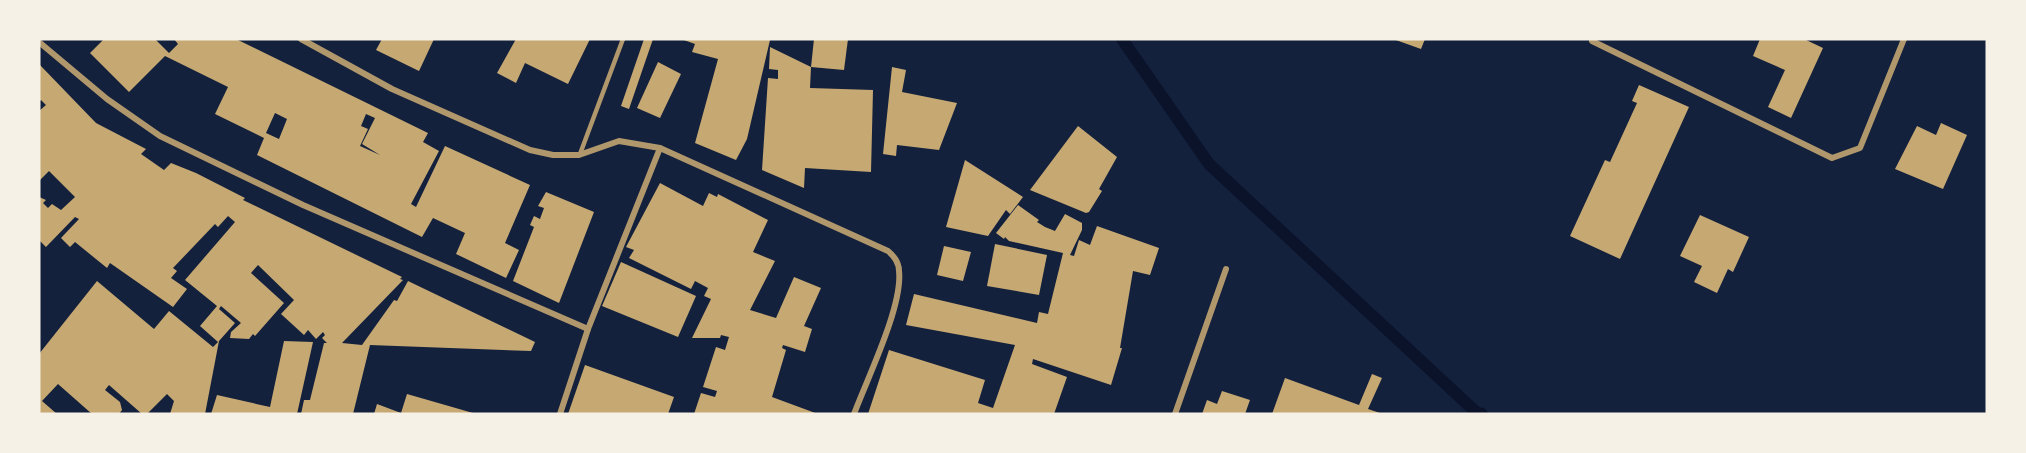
<svg xmlns="http://www.w3.org/2000/svg" width="2026" height="453" viewBox="0 0 2026 453" font-family="Inter,sans-serif">
	<style>
		.lines { fill: none; stroke-linecap: round; stroke-linejoin: round }
		.stream { stroke: #0b132b; stroke-width: 12 }
		.building { fill: #c6a872; fill-rule: evenodd }
		.service { stroke: #b1986c; stroke-width: 4.5 }
		.minor { stroke: #b1986c; stroke-width: 6 }
	</style>
	<rect width="100%" height="100%" fill="#14213d"/>
	<g class="lines">
		<path class="stream" d="M1122 39 1209 164 1477 413 1482 414"/>
	</g>
	<g class="building">
		<path d="M104 39H155L169 53 178 44 174 39H236L428 133 423 142 439 151 411 204 416 207 445 146 530 185 505 243 519 250 506 278 456 254 465 233 433 218 422 237 257 155 264 138 215 114 228 87 165 56 129 92 90 53ZM275 113 287 119 279 139 266 133ZM366 114 375 118 362 144 380 155 360 146 368 129 361 126Z"/>
		<path d="M382 39H434L419 71 376 50Z"/>
		<path d="M516 39H590L568 84 525 63 516 83 497 73Z"/>
		<path d="M644 39H653L629 109 621 106Z"/>
		<path d="M681 39 770 40 747 139 736 160 695 143 718 59 692 52 695 44Z"/>
		<path d="M814 39H848L844 70 811 67Z"/>
		<path d="M1393 39H1425L1421 49Z"/>
		<path d="M1760 39H1804L1823 48 1791 118 1768 107 1785 70 1753 56Z"/>
		<path d="M770 47 811 67 810 88 873 90 871 172 805 168 804 188 762 170 768 78 778 79V70L769 69Z"/>
		<path d="M658 62 681 74 660 118 637 108Z"/>
		<path d="M39 64 96 123 146 149 141 154 164 170 171 163 196 173 245 198 243 200 402 277 400 279 403 280 342 343 362 345 394 300 397 301 408 281 535 342 531 351 370 345 353 414H301L304 400H310L324 343H327L322 338 325 335 323 332 316 339 308 330 304 335 281 314 294 300 258 265 251 273 284 303 255 336 253 334 249 339 230 338 231 332 241 323 221 306 219 309 235 323 219 341 205 414H170L174 401 167 394 147 414H142L109 385 105 390 120 402 122 410 119 414H92L58 384 42 401 57 414H39V354L97 281 154 329 169 311 213 347 218 342 200 326 217 306 185 280 235 222 228 216 218 227 215 224 173 268 177 271 171 278 187 289 173 307 110 263 107 268 75 242 70 247 61 238 79 219 75 217 46 247 39 240V197L46 200 43 203 48 208 52 204 61 210 75 197 49 171 39 181V111L46 105 41 100 39 102Z"/>
		<path d="M892 67 906 70 902 92 957 103 939 150 897 145 896 156 883 154Z"/>
		<path d="M1639 85 1689 107 1620 259 1570 236 1605 160 1610 162 1637 103 1632 101Z"/>
		<path d="M1941 123 1967 135 1943 189 1895 169 1917 126 1936 135Z"/>
		<path d="M1078 126 1117 157 1099 189 1102 191 1089 212 1086 213 1030 190Z"/>
		<path d="M965 160 1023 197 1010 214 1006 210 988 236 946 227Z"/>
		<path d="M660 183 703 206 709 193 717 197 718 194 768 220 753 252 775 261 750 310 776 318 794 277 821 288 804 326 812 329 805 352 783 345 782 348 786 350 772 397 818 414H694L701 393 715 397 717 391 703 387 716 347 725 350 729 337 721 335 720 338H692L711 299 704 296 708 288 695 281 691 289 629 258 634 250 626 247Z"/>
		<path d="M546 192 594 212 559 303 513 281 534 227 530 225 534 216 540 219 544 208 538 206Z"/>
		<path d="M1018 205 1039 220 1037 222 1045 227 1055 231 1065 214 1082 223V230L1070 255 1074 256 1079 240 1090 245 1097 226 1159 248 1150 275 1133 271 1120 348H1122L1111 385 1033 359 1032 364 1067 377 1054 414H868L889 350 985 380 978 403 993 408 1015 345 906 325 914 294 1037 323 1039 312 1048 314 1063 253 1009 241 1005 237 1004 239 996 233Z"/>
		<path d="M1700 215 1749 237 1733 272 1728 269 1717 293 1694 282 1702 266 1680 256Z"/>
		<path d="M995 244 1047 255 1039 295 987 286Z"/>
		<path d="M944 246 971 252 963 281 937 275Z"/>
		<path d="M621 262 696 296 678 337 602 306Z"/>
		<path d="M284 341 313 342 297 414H211L217 395 270 407Z"/>
		<path d="M585 365 674 397 668 414H568Z"/>
		<path d="M1372 374 1382 378 1368 409 1383 414H1272L1285 378 1359 405Z"/>
		<path d="M1222 391 1250 400 1245 414H1202L1207 400 1217 404Z"/>
		<path d="M407 394 473 413V414H374L377 404 401 413Z"/>
	</g>
	<g class="lines">
		<path class="service" d="M580 154 623 39"/>
		<g class="minor">
			<path d="M301 39 392 89 530 150 553 155H579L619 141 660 148 888 251C894 256 899 262 899 271 903 306 867 379 854 414"/>
			<path d="M1592 41 1832 158 1860 148 1904 39"/>
			<path d="M39 42 107 99 160 136 303 205 588 329"/>
			<path d="M560 414 588 329 660 148"/>
			<path d="M1175 414 1226 269"/>
		</g>
	</g>
	<rect width="2026" height="453" fill="none" stroke="#f6f1e7" stroke-width="81"/>
</svg>
